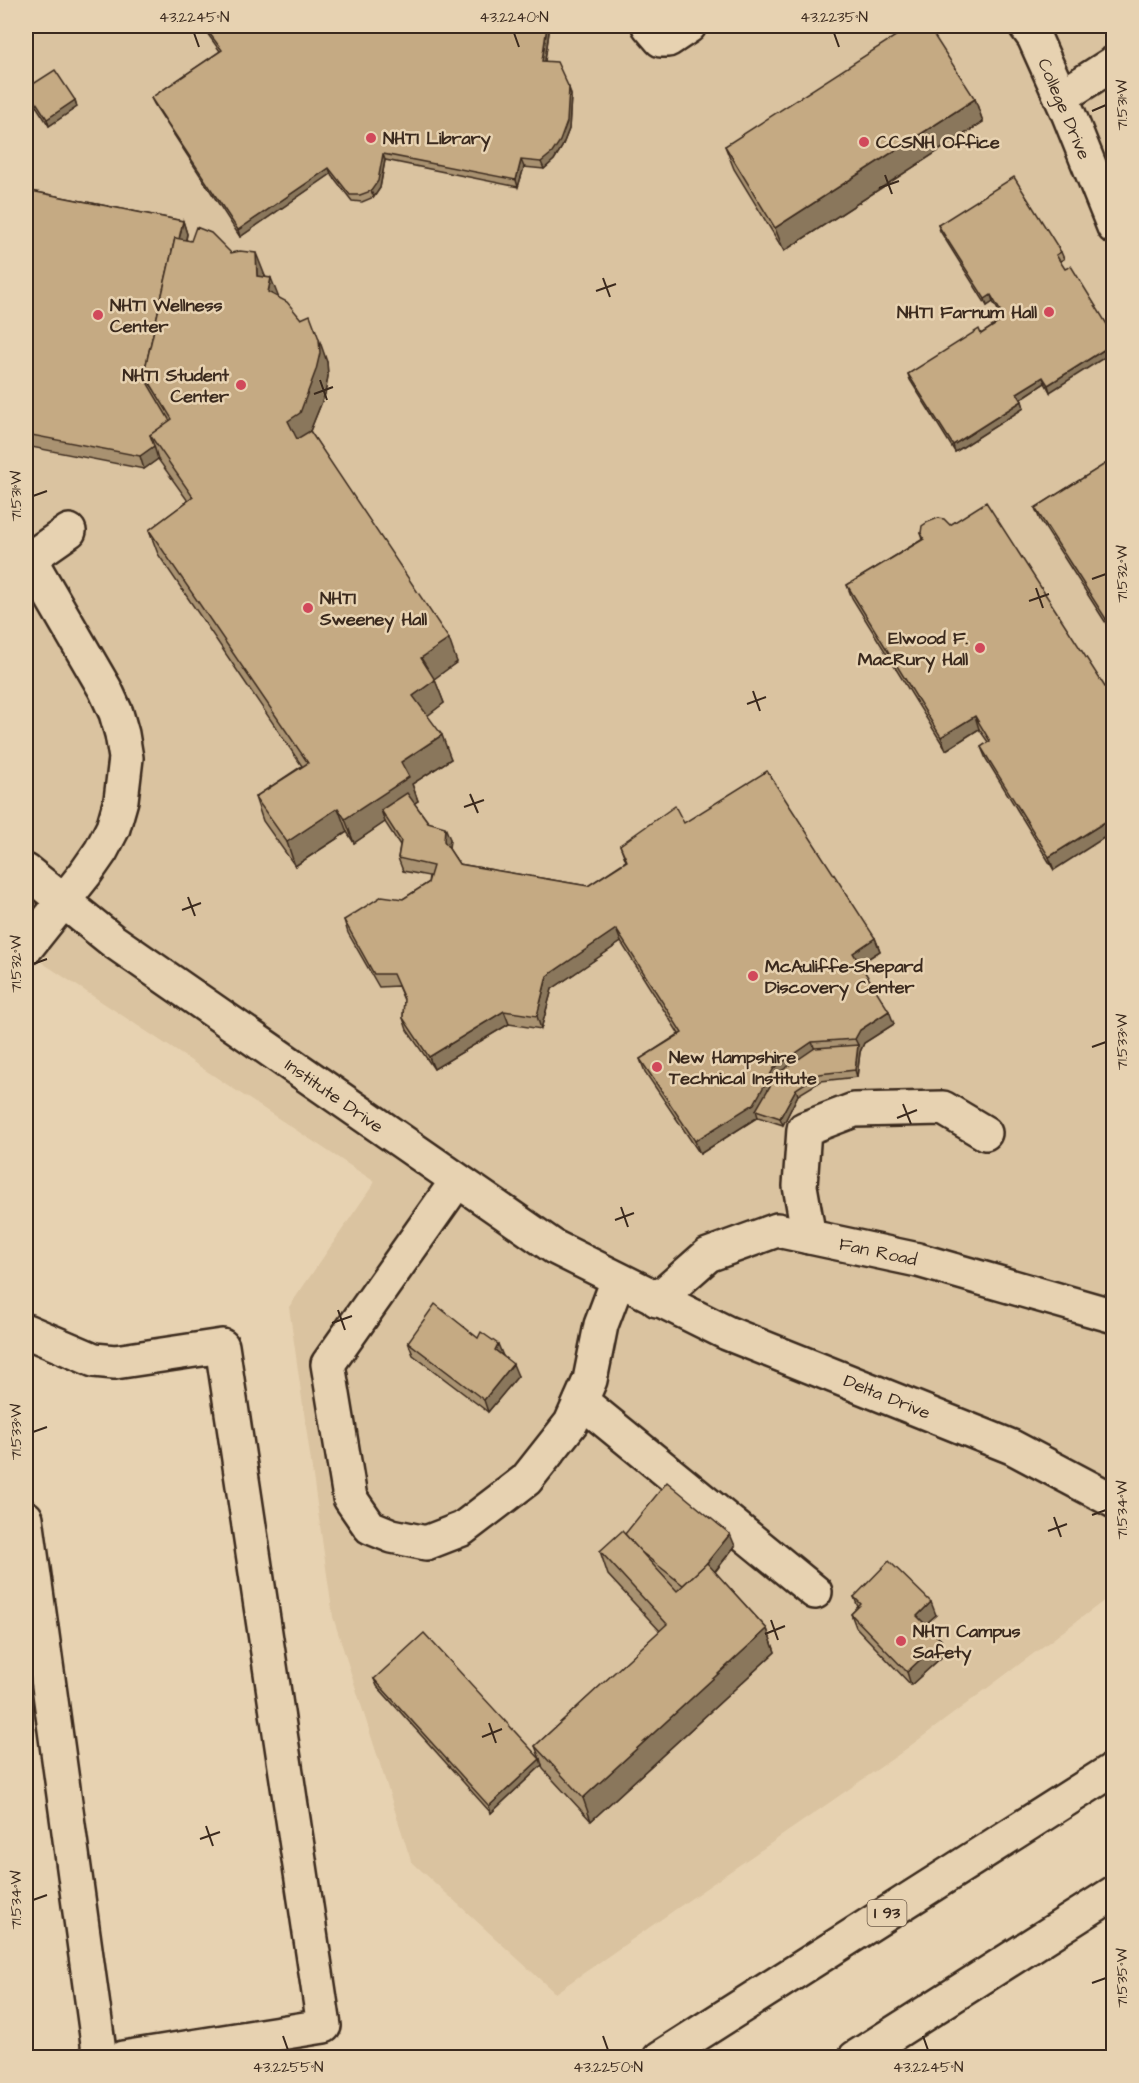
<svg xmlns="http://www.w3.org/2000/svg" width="1139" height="2083" viewBox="0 0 1139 2083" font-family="'Architects Daughter',sans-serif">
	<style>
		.built { fill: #dac3a0 }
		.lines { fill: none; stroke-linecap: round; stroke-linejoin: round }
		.minor-casing { stroke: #3b2a1e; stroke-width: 38 }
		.highway-casing { stroke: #3b2a1e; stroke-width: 38 }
		.minor { stroke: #e7d2b1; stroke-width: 33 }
		.highway { stroke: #e7d2b1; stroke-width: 33 }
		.wall { fill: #a99271; stroke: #3b2a1e; stroke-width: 1.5 }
		.shaded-wall { fill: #8a775c; stroke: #3b2a1e; stroke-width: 1.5 }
		.building { fill: #c5aa83; stroke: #3b2a1e; stroke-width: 1.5 }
		.ticks { fill: none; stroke: #3b2a1e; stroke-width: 2 }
		.poi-dot { fill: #d1495b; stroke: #e7d2b1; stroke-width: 2 }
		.labels { text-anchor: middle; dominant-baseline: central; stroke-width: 5; stroke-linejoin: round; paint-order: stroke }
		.shield { fill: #e7d2b1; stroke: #6f5c4a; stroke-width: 1.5 }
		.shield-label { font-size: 16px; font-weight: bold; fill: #3b2a1e }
		.street-label { font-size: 18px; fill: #3b2a1e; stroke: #e7d2b1 }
		.poi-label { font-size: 18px; font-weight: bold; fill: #3b2a1e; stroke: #e7d2b1; text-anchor: start }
		.neatline { fill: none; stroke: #3b2a1e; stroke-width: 2 }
		.ticks-label { font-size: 15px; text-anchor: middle; fill: #3b2a1e }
	</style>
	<rect width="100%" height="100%" fill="#e7d2b1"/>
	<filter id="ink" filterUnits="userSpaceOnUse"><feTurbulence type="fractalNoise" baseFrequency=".0167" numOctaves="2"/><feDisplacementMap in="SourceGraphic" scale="12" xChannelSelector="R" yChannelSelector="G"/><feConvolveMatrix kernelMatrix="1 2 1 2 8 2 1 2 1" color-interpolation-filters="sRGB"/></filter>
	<g filter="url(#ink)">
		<path class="built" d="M26 26H1113V1594L898 1755 555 1993 411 1861 333 1617 289 1307 375 1182 26 952Z"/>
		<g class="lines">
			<g class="minor-casing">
				<g id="minor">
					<path d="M649 26 661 40H668L689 26"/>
					<path d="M1026 26 1034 37 1069 115 1114 227"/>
					<path d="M1061 97 1114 63"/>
					<path d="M26 561 69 531"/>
					<path d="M26 871 113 941 554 1247 727 1333 1012 1447 1114 1501"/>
					<path d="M26 948 85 874 101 851 113 828 121 800 126 758 122 734 116 713 105 689 29 558"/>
					<path d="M457 1181 328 1364 350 1498 370 1527 392 1536 426 1543 462 1529 526 1480 571 1423 590 1380 601 1325 618 1280"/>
					<path d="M809 1237 800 1186 804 1129 854 1110 943 1108 985 1133"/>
					<path d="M657 1300 708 1255 777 1230 918 1260 1114 1316"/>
					<path d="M26 1331 94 1360 115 1362 222 1346 324 2026 123 2058"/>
					<path d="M581 1401 815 1592"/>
					<path d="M26 1518 100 2058"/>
				</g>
			</g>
			<g class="highway-casing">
				<g id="highway">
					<path d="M660 2058 1114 1769"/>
					<path d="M855 2058 1114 1893"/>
				</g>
			</g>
			<use href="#minor" class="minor"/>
			<use href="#highway" class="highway"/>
		</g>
		<g class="wall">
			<path d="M202 26H547L549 32 545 61 569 88 571 95 569 129 562 147 554 160 544 169 524 167 518 187 385 160 380 188 374 197 362 202 352 201 331 174 240 237 154 104 151 98 220 51Z"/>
			<path d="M27 88 75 100 77 107 49 126 29 95Z"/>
			<path d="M975 99 983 122 784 251 734 169 725 146Z"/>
			<path d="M26 190 183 221 187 234 186 240 231 253 265 276 278 297 327 362 328 376 325 394 310 431 457 662 434 678 444 703 427 715 451 759 412 784 418 801 414 803 428 822 450 839 449 849 459 864 588 886 626 861 620 845 684 823 875 938 880 951 860 964 894 1024 864 1043 860 1052 857 1077 821 1081 798 1095 783 1125 758 1117 700 1154 645 1072 640 1059 679 1034 621 942 552 989 541 1029 509 1024 434 1069 407 1030 403 1018 404 1000 398 986 379 987 348 933 344 920 403 899 428 883 429 876 403 871 398 858 400 845 385 822 354 843 347 832 295 866 263 821 255 797 302 766 158 554 149 530 188 501 158 459 144 469 26 446Z"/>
			<path d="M938 225 1061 252 1064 259 1060 261 1050 392 1045 383 1021 399 1024 408 955 452 910 380 908 374 981 334 1000 322 997 315 1000 313 993 302 987 306 940 231Z"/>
			<path d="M1113 459V629L1111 631 1040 520 1035 508Z"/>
			<path d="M928 522 1054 870 986 759 981 747 988 742 979 729 946 750 852 598 847 585 923 539 921 533Z"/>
			<path d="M408 1342 503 1356 518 1376 488 1412 413 1355Z"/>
			<path d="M625 1534 735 1546 715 1572 767 1629 775 1652 591 1821 543 1769 542 1765 491 1813 377 1686 374 1679 540 1759 535 1746 660 1631 608 1575 600 1551Z"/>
			<path d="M854 1597 936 1615 926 1624 941 1640 946 1653 911 1685 856 1627 851 1614 858 1607Z"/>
		</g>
		<g class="shaded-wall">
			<path d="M547 26 549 32 544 67 542 61Z"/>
			<path d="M569 88 571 95 569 129 562 147 554 160 544 169 541 162Z"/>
			<path d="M975 99 983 122 784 251 775 228Z"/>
			<path d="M75 100 77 107 49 126 47 119Z"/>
			<path d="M383 154 385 160 380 188 374 197 371 191Z"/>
			<path d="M521 160 524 167 518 187 516 180Z"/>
			<path d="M329 168 331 174 240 237 238 230Z"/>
			<path d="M183 221 187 234 154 389 148 381Z"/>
			<path d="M256 253 265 276V300L257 276Z"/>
			<path d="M271 278 280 301 268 292Z"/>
			<path d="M991 295 993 302 987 306 985 299Z"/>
			<path d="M319 339 327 362 328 376 325 394 308 436 296 444 288 421Z"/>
			<path d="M1113 344V352L1050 392 1048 385Z"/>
			<path d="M1043 377 1045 383 1019 400 1017 393Z"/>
			<path d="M1022 401 1024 408 955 452 953 445Z"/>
			<path d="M154 446 158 459 144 469 140 456Z"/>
			<path d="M1113 614V629L1111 631 1106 619Z"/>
			<path d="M449 639 457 662 430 682 421 658Z"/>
			<path d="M435 680 444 703 422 720 413 696Z"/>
			<path d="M975 716 979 729 946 750 941 737Z"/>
			<path d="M442 735 451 759 412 784 418 801 388 820 381 810 385 822 354 843 345 819 401 762Z"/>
			<path d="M338 808 347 832 295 866 287 842Z"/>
			<path d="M1113 817V832L1054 870 1049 857Z"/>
			<path d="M445 827 450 839 448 854 444 841Z"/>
			<path d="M616 929 621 942 552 989 541 1029 537 1016 547 976Z"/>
			<path d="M875 938 880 951 858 965 853 953Z"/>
			<path d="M504 1011 509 1024 434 1069 429 1057Z"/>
			<path d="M889 1011 894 1024 864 1043 860 1052 857 1077 855 1070 858 1045 855 1039 860 1030Z"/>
			<path d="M812 1042 817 1055 756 1110 758 1117 700 1154 695 1141 774 1068Z"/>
			<path d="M796 1089 798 1095 783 1125 780 1118Z"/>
			<path d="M498 1344 503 1356 495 1350Z"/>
			<path d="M513 1364 518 1376 488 1412 484 1400Z"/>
			<path d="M730 1534 735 1546 691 1601 687 1588Z"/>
			<path d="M931 1602 936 1615 921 1628 917 1616Z"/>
			<path d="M767 1629 775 1652 591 1821 583 1798Z"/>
			<path d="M941 1640 946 1653 911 1685 907 1672Z"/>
			<path d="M540 1759 542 1765 491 1813 489 1806Z"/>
		</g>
		<g class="building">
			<path d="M204 26H547L542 61 557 62 569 88 567 122 560 141 552 153 541 162 521 160 516 180 383 154 378 181 371 191 360 195H350L329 168 238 230 151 98 222 50Z"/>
			<path d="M911 26H928L975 99 775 228 725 146Z"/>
			<path d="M55 70 75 100 47 119 27 88Z"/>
			<path d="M1014 177 1061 252 1056 255 1065 269 1071 266 1113 334V344L1048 385 1043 377 1017 393 1022 401 953 445 908 374 979 329 981 334 1001 321 997 315 1001 312 991 295 985 299 938 225Z"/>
			<path d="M26 190 183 221 179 239 175 238 144 373 148 384 170 421 150 435 154 446 140 456 26 434Z"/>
			<path d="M196 227 211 233 231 253 240 251 256 253 257 276 271 278 268 292 287 302 301 319 310 315 319 339 320 353 316 370 300 413 288 421 297 439 310 431 449 639 421 658 435 680 413 696 442 735 401 762 409 777 345 819 338 808 287 842 255 797 308 763 149 530 193 497 150 435 172 419 144 373 175 238 191 241Z"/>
			<path d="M1113 459V614L1106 619 1035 508Z"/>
			<path d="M986 502 1105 687 1113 683V817L1049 857 981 747 990 741 975 716 941 737 847 585 924 539 921 533 922 526 928 522 938 518 944 519 950 525Z"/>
			<path d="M767 771 875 938 853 953 889 1011 860 1030 855 1039 812 1042 774 1068 754 1104 695 1141 640 1059 682 1033 616 929 547 976 537 1016 504 1011 429 1057 403 1018 404 999 393 974H374L344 920 382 896 403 899 428 883 433 866 398 858 401 841 381 810 407 793 428 822 445 827 444 841 459 864 588 886 627 861 620 845 675 806 684 823Z"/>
			<path d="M858 1045 855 1070 819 1074 796 1089 780 1118 756 1110 777 1074 815 1048Z"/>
			<path d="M435 1304 478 1338 481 1332 498 1344 495 1350 513 1364 484 1400 408 1342Z"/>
			<path d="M667 1482 730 1534 705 1565 683 1585 640 1551 625 1534Z"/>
			<path d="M622 1531 677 1591 707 1563 767 1629 583 1798 535 1746 667 1624 600 1551Z"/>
			<path d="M889 1561 931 1602 917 1616 941 1640 907 1672 851 1614 861 1604 854 1597Z"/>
			<path d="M424 1633 540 1759 489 1806 374 1679Z"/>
		</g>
	</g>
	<path class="ticks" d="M194 33 199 47M514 33 519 47M834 33 839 47M1092 111 1106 105M885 175 892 194M879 188 899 181M603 278 610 297M596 291 616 284M320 380 327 400M314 394 333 387M33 496 47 491M1092 579 1106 574M1036 588 1043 608M1029 601 1049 594M753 691 760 711M747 704 766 697M470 794 478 813M464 807 484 800M188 897 195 916M182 910 201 903M33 964 47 959M1092 1047 1106 1042M903 1104 911 1124M897 1118 917 1110M621 1207 628 1227M615 1220 634 1213M338 1310 345 1330M332 1323 352 1316M33 1432 47 1427M1092 1515 1106 1510M1054 1517 1061 1537M1048 1531 1067 1524M771 1620 778 1640M765 1634 785 1626M489 1723 496 1743M482 1737 502 1729M206 1826 213 1846M200 1839 220 1832M33 1900 47 1895M1092 1983 1106 1978M283 2036 288 2050M603 2036 608 2050M923 2036 928 2050"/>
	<g class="poi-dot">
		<circle cx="371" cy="138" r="6"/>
		<circle cx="864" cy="142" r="6"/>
		<circle cx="1049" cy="312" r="6"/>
		<circle cx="98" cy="315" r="6"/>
		<circle cx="241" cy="385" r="6"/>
		<circle cx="308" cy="608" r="6"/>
		<circle cx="980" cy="648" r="6"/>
		<circle cx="753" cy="976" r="6"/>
		<circle cx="657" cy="1067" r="6"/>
		<circle cx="901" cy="1641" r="6"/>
	</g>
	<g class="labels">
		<rect class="shield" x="867.5" y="1900" width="39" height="26" rx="4.5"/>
		<g class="shield-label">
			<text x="887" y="1913">I 93</text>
		</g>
		<g class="street-label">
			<text transform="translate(1064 109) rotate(67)">College Drive</text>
			<text transform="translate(334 1096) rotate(35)">Institute Drive</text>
			<text transform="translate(878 1252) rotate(12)">Fan Road</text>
			<text transform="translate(887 1397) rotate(22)">Delta Drive</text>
		</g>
		<g class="poi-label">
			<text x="383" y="138">NHTI Library</text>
			<text x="876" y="142">CCSNH Office</text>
			<text x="110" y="305">NHTI Wellness<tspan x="110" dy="21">Center</tspan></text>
			<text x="1037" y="312" text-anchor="end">NHTI Farnum Hall</text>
			<text x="229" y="375" text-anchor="end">NHTI Student<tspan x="229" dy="21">Center</tspan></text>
			<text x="320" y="598">NHTI<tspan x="320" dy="21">Sweeney Hall</tspan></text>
			<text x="968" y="638" text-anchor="end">Elwood F.<tspan x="968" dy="21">MacRury Hall</tspan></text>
			<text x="765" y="966">McAuliffe-Shepard<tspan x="765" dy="21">Discovery Center</tspan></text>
			<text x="669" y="1057">New Hampshire<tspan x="669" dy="21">Technical Institute</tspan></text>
			<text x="913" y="1631">NHTI Campus<tspan x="913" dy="21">Safety</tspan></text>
		</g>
	</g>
	<rect width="1139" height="2083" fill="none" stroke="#e7d2b1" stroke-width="66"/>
	<rect x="33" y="33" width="1073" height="2017" class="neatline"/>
	<g class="ticks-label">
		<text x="194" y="22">43.2245°N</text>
		<text x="514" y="22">43.2240°N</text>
		<text x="834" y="22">43.2235°N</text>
		<text transform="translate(1122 105) rotate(-90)" y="5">71.531°W</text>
		<text transform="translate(16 496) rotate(-90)" y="5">71.531°W</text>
		<text transform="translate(1122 574) rotate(-90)" y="5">71.532°W</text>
		<text transform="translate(16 964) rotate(-90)" y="5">71.532°W</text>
		<text transform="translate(1122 1042) rotate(-90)" y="5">71.533°W</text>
		<text transform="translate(16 1432) rotate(-90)" y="5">71.533°W</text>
		<text transform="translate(1122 1510) rotate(-90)" y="5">71.534°W</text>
		<text transform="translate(16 1900) rotate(-90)" y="5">71.534°W</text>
		<text transform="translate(1122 1978) rotate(-90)" y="5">71.535°W</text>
		<text x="288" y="2072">43.2255°N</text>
		<text x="608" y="2072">43.2250°N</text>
		<text x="928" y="2072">43.2245°N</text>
	</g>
</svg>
